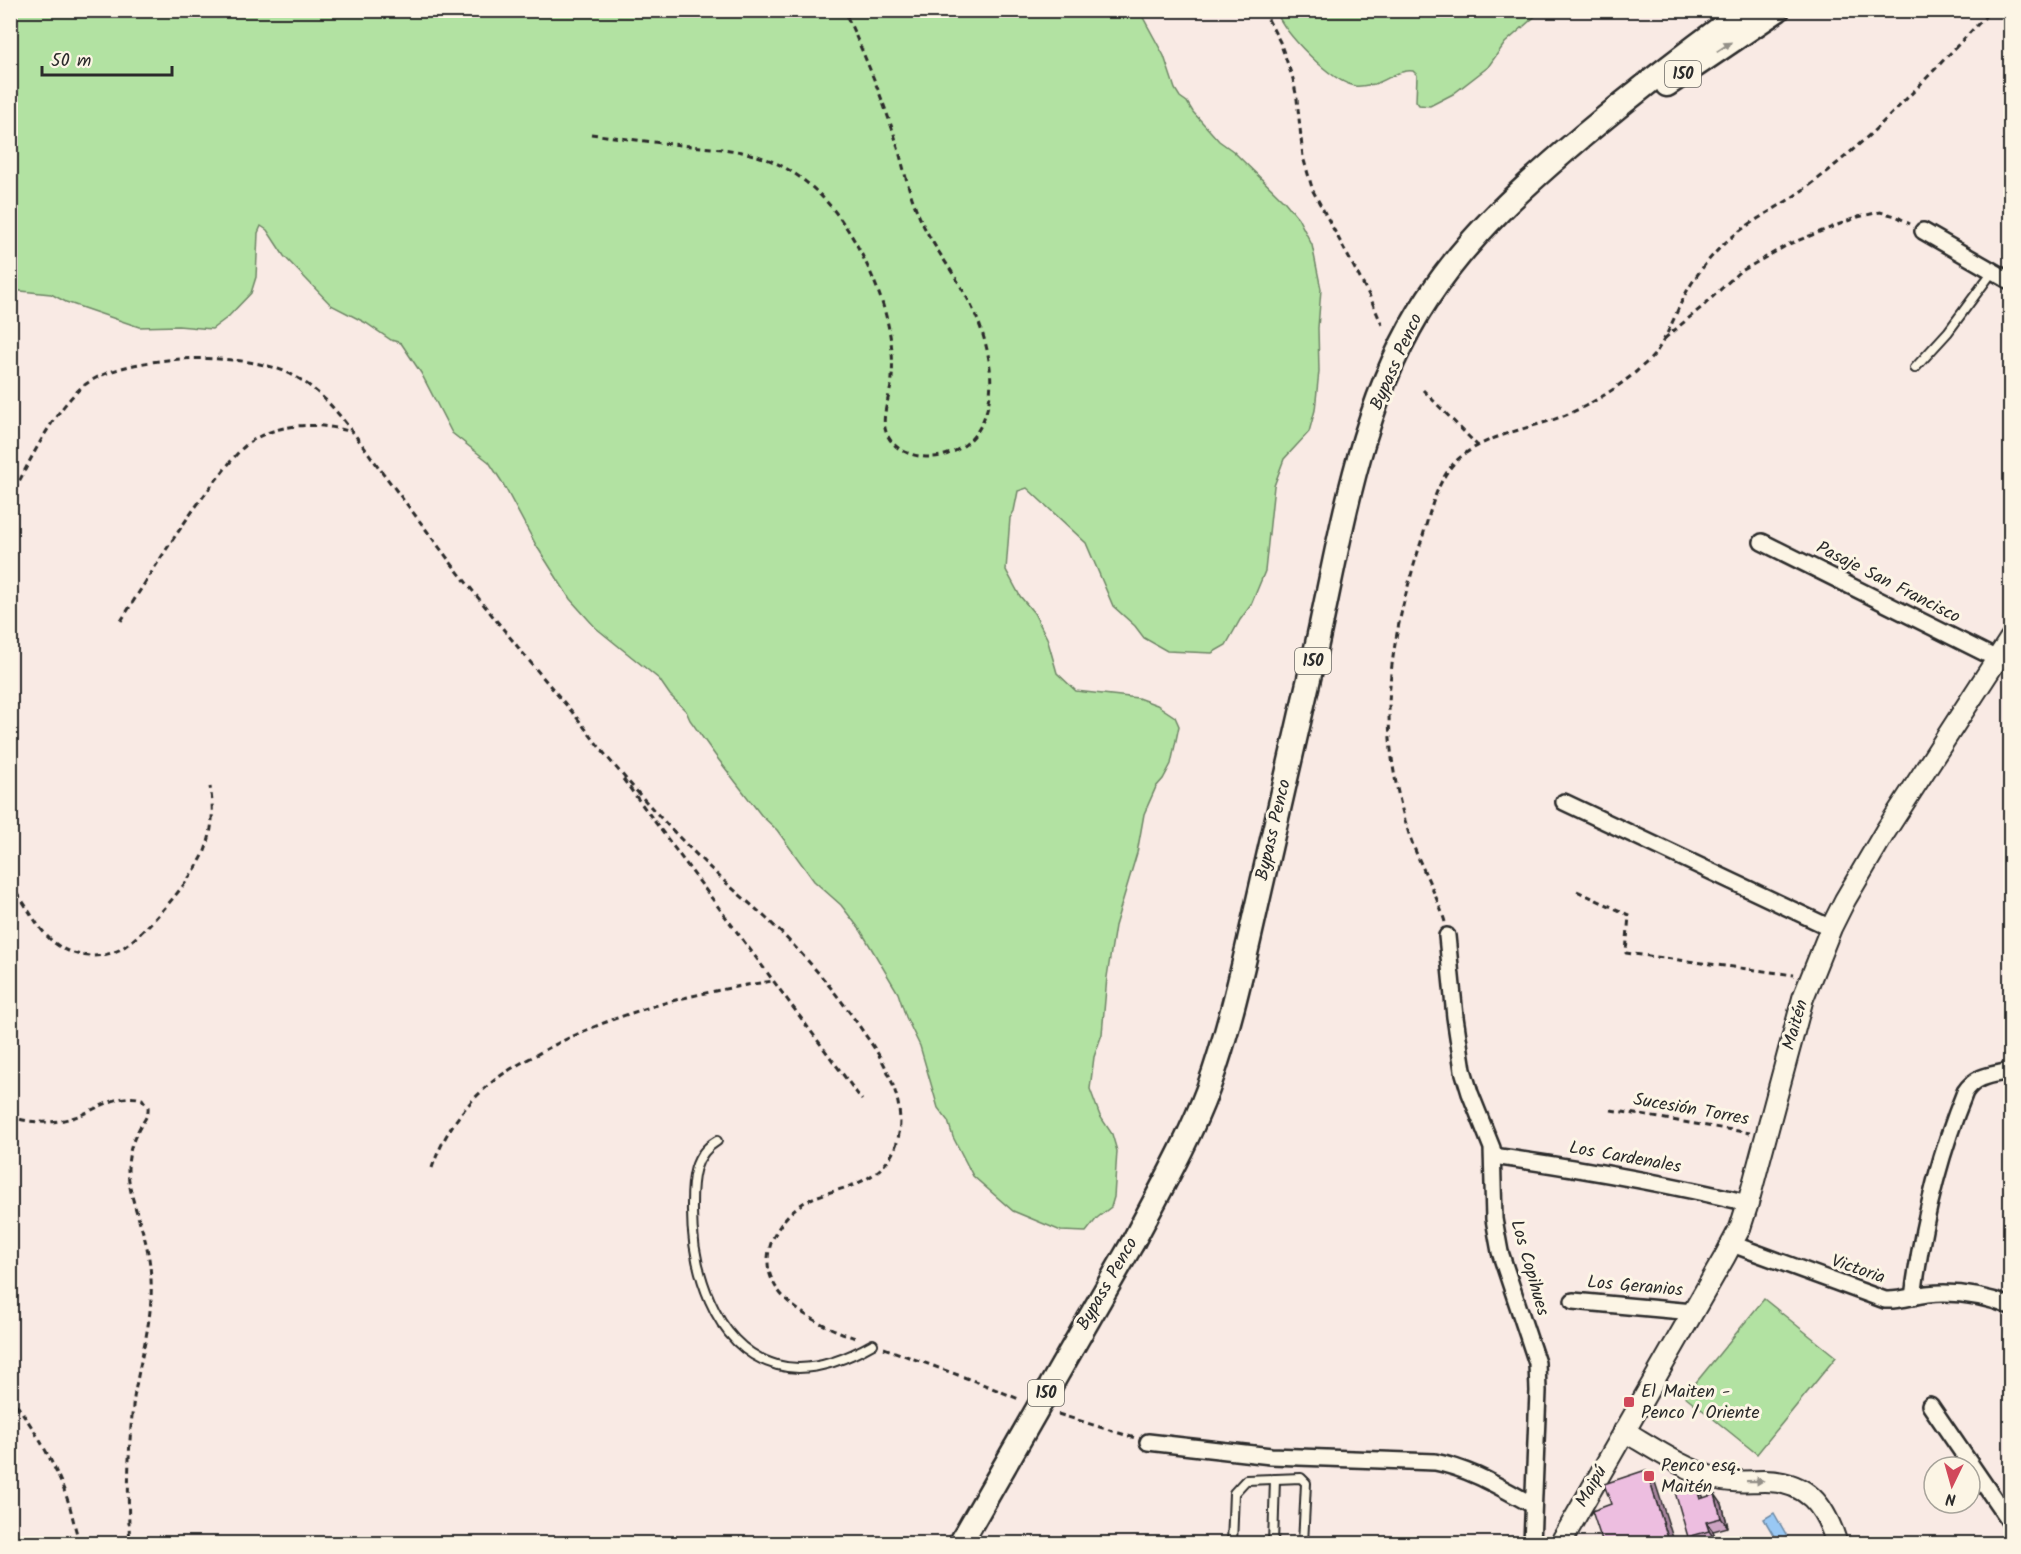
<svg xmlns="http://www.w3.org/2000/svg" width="2021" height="1554" viewBox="0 0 2021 1554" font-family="Kalam,sans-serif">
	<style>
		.green { fill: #b2e2a2; stroke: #6e8666; stroke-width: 1.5 }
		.water { fill: #99c8f4; stroke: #6d89a4; stroke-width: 1.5 }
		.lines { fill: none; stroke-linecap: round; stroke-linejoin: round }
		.service-casing { stroke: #2b2b2b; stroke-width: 12 }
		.minor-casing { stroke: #2b2b2b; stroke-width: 20 }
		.secondary-casing { stroke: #2b2b2b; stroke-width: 24 }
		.primary-casing { stroke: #2b2b2b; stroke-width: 27 }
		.motorway-casing { stroke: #2b2b2b; stroke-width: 30 }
		.path { stroke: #2b2b2b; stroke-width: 3; stroke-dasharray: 6 4.5; stroke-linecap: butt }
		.service { stroke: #fcf5e5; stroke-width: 8 }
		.minor { stroke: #fcf5e5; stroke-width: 15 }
		.secondary { stroke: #fcf5e5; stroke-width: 20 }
		.primary { stroke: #fcf5e5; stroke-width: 22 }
		.motorway { stroke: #fcf5e5; stroke-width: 26 }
		.primary-bridge-casing { stroke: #2b2b2b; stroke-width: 27; stroke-linecap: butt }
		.primary-bridge { stroke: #fcf5e5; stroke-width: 22 }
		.wall { fill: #cca3c1; stroke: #2b2b2b; stroke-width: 1.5 }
		.shaded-wall { fill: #a6859d; stroke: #2b2b2b; stroke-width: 1.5 }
		.building { fill: #edbee0; stroke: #2b2b2b; stroke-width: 1.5 }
		.oneway { fill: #949088 }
		.poi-dot { fill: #d1495b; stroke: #fcf5e5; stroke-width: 2 }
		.labels { text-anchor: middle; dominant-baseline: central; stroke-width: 6; stroke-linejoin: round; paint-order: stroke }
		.shield { fill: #fcf5e5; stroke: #6a6863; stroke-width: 1.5 }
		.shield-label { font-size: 16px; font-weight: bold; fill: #2b2b2b }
		.street-label { font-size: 18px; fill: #2b2b2b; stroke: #fcf5e5 }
		.poi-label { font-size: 18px; fill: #2b2b2b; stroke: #fcf5e5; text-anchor: start }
	</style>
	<rect width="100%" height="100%" fill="#f9eae4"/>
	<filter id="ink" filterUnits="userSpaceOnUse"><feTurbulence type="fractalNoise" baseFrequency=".0167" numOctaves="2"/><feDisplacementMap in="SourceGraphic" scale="12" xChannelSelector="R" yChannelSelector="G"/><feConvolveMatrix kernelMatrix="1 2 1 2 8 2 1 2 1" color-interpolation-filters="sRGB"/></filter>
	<g filter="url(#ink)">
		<g class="green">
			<path d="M1131 11 1140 12 1164 56 1175 89 1180 97 1187 102 1193 112 1219 141 1233 151 1285 202 1298 218 1312 245 1321 289 1318 328 1319 371 1315 410 1309 432 1284 459 1274 486 1265 571 1251 605 1240 620 1226 645 1212 653 1167 651 1144 638 1135 626 1113 606 1086 543 1027 488 1018 491 1014 511 1010 518 1006 570 1020 596 1034 613 1047 638 1057 673 1076 691 1138 698 1157 705 1175 717 1179 726 1171 764 1163 779 1156 787 1144 814 1137 853 1115 926 1107 977 1102 1034 1094 1057 1090 1089 1100 1116 1112 1134 1117 1151 1114 1197 1111 1207 1097 1218 1086 1232 1061 1231 1013 1211 973 1176 953 1137 948 1121 938 1108 920 1046 906 1017 898 993 861 931 841 905 814 881 777 830 761 815 715 755 690 720 686 711 670 695 659 679 596 628 570 599 536 545 502 482 489 462 452 433 421 373 401 343 391 340 366 323 331 305 284 256 267 230 261 226 258 233 256 277 251 293 228 317 212 329 178 326 139 327 66 302 51 294 11 290 10 11Z"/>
			<path d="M1276 11V10L1541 11 1505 43 1488 67 1453 94 1430 106 1419 105 1416 101 1417 75 1413 71C1398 69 1387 81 1374 84 1368 85 1361 87 1355 86 1330 81 1285 34 1276 11Z"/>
			<path d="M1764 1299 1836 1357 1757 1454 1685 1396Z"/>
		</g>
		<path class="water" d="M1774 1513 1791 1543H1778L1764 1519Z"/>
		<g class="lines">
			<g class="service-casing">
				<g id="service">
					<path d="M1915 368 1948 332 1993 271"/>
					<path d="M717 1141C693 1155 692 1180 692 1205 691 1264 712 1347 777 1365 809 1374 845 1360 873 1344"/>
					<path d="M1232 1544 1234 1493 1246 1480 1301 1478 1306 1483 1303 1544"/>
					<path d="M1273 1544 1275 1479"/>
				</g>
			</g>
			<g class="minor-casing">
				<g id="minor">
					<path d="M1923 231 2010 281"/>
					<path d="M1762 542 1997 659"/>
					<path d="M1564 802 1831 928"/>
					<path d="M1447 936 1455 1017 1463 1070 1470 1093 1492 1148 1494 1219 1500 1252 1537 1363 1538 1391 1532 1544"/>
					<path d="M1493 1156C1579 1168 1664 1183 1748 1203"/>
					<path d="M1732 1244 1885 1300C1900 1301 1912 1296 1927 1294 1955 1291 1984 1296 2010 1306"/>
					<path d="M1913 1297C1922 1227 1938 1158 1965 1092 1976 1075 1992 1075 2010 1071"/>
					<path d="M1573 1301 1693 1312"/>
					<path d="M1930 1405 2010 1522"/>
					<path d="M1148 1442 1271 1456 1435 1462C1471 1469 1501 1488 1533 1505"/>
				</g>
			</g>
			<g class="secondary-casing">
				<g id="secondary">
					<path d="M1624 1431C1653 1448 1685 1470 1718 1479 1733 1483 1749 1481 1764 1481 1807 1481 1825 1505 1837 1544"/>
					<path d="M1560 1544 1724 1258 1740 1228 1748 1203 1803 998 1831 928 1845 900 1885 832 2010 639"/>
				</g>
			</g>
			<g class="primary-casing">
				<g id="primary">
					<path d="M1667 85 1778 10"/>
					<path d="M1133 1242C1159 1192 1188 1142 1208 1089 1232 1022 1246 953 1262 883 1280 805 1298 726 1316 648 1342 531 1360 400 1428 298 1470 234 1526 184 1584 135 1633 94 1683 55 1735 17"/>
				</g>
			</g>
			<g class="motorway-casing">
				<path id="motorway" d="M1735 17 1745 10"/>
			</g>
			<g class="path">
				<path d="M1263 10 1280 42 1293 79 1297 99 1303 157 1313 191 1370 297 1382 325"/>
				<path d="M591 134C621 138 651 142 681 145 704 148 728 148 750 154 804 167 841 211 864 259 883 297 895 336 892 378 890 403 873 427 897 447 910 457 932 460 948 454 965 448 978 435 984 418 1000 379 985 329 965 294 950 266 929 242 917 211 907 187 902 160 894 134 880 92 863 51 844 10"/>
				<path d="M1664 339 1702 307 1738 273 1789 244 1858 217 1880 212 1896 216 1910 224"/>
				<path d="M1423 390 1478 446"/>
				<path d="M10 499C29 463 51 414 82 387 121 355 220 353 268 366 284 370 299 377 312 388 334 405 350 429 367 451 386 478 407 504 427 531 473 593 522 653 573 713 587 730 599 748 614 765 648 805 684 844 723 880 737 893 752 905 767 919 803 953 836 991 864 1033 873 1046 883 1060 889 1075 909 1121 904 1166 853 1185 835 1192 815 1194 799 1206 787 1214 779 1226 773 1238 749 1294 816 1324 858 1339"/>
				<path d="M121 621C151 573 181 524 216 480 227 467 236 452 250 442 280 422 319 422 352 432"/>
				<path d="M623 779 862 1100"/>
				<path d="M10 885C30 906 38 937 66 950 83 958 102 958 119 950 142 938 196 875 205 851 213 830 214 809 210 787"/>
				<path d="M1577 891 1629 915 1626 953 1794 975"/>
				<path d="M1445 922C1436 892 1419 864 1409 834 1375 726 1388 647 1421 542 1431 511 1437 472 1466 453 1490 436 1521 430 1549 421 1581 411 1611 393 1637 371 1642 366 1649 361 1654 355 1668 337 1676 311 1687 291 1697 274 1709 258 1724 244 1741 228 1762 216 1782 204 1801 192 1819 179 1835 165 1889 121 1935 68 1984 18L1990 10"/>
				<path d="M1611 1110 1750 1133"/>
				<path d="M10 1116C31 1124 54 1124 75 1117 97 1110 118 1092 142 1099L148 1107C149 1117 142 1122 138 1131 131 1143 128 1157 128 1170 129 1194 138 1214 144 1236 150 1256 152 1278 151 1299 149 1333 139 1365 134 1398 128 1445 127 1496 130 1544"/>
				<path d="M432 1168C442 1139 458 1113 481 1092 496 1077 515 1066 534 1056 608 1014 689 993 773 981"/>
				<path d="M884 1348 980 1383 1021 1400"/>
				<path d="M10 1396C36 1430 57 1467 70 1507 73 1519 76 1532 80 1544"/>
				<path d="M1058 1414 1135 1438"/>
			</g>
			<use href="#service" class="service"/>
			<use href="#minor" class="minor"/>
			<use href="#secondary" class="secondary"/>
			<use href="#primary" class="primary"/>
			<use href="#motorway" class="motorway"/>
			<g class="primary-bridge-casing">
				<path id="primary-bridge" d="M960 1544 1133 1242"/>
			</g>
			<use href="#primary-bridge" class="primary-bridge"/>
		</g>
		<path class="wall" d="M1703 1496V1498L1722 1504 1728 1527 1713 1531 1716 1541 1706 1544H1692L1688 1537Z"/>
		<g class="shaded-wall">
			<path d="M1646 1470 1655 1482 1675 1544H1670Z"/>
			<path d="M1696 1486 1703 1496 1706 1508 1700 1499Z"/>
			<path d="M1715 1494 1722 1504 1728 1527 1721 1518Z"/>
			<path d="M1706 1522 1713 1531 1716 1541 1709 1531Z"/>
		</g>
		<g class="building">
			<path d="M1646 1470 1670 1544H1603L1592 1511 1611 1504 1604 1484Z"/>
			<path d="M1696 1486 1700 1499 1715 1494 1721 1518 1706 1522 1709 1531 1688 1537 1675 1492Z"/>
		</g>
		<defs><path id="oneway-solid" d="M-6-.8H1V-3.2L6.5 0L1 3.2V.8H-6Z" transform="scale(1.5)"/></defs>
		<g class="oneway">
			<use href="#oneway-solid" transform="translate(1724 47) rotate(-34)"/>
			<use href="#oneway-solid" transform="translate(1755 1481) rotate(-1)"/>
		</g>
	</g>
	<g class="poi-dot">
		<rect x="1623" y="1396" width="12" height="12" rx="3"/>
		<rect x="1643" y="1470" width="12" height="12" rx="3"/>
	</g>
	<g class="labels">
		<g class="shield">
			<rect x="1665" y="61" width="36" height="26" rx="4.5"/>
			<rect x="1295" y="648" width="36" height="26" rx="4.5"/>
			<rect x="1028" y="1380" width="36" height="26" rx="4.5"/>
		</g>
		<g class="shield-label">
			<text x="1683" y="74">150</text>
			<text x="1313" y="661">150</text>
			<text x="1046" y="1393">150</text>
		</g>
		<g class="street-label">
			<text transform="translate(1397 362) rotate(-66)">Bypass Penco</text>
			<text transform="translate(1888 583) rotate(27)">Pasaje San Francisco</text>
			<text transform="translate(1274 830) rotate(-77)">Bypass Penco</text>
			<text transform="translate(1796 1025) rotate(-74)">Maitén</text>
			<text transform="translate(1691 1110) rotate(10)">Sucesión Torres</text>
			<text transform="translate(1625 1158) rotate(10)">Los Cardenales</text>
			<text transform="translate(1529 1268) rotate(74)">Los Copihues</text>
			<text transform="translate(1858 1270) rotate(19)">Victoria</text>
			<text transform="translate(1108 1284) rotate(-60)">Bypass Penco</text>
			<text transform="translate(1635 1287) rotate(5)">Los Geranios</text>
			<text transform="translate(1592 1487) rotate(-60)">Maipú</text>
		</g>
		<g class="poi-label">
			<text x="1641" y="1392">El Maiten -<tspan x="1641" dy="21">Penco / Oriente</tspan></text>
			<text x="1661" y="1466">Penco esq.<tspan x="1661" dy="21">Maitén</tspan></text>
		</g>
	</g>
	<rect width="2021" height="1554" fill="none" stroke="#fcf5e5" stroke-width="36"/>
	<rect x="18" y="18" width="1985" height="1518" fill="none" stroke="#2b2b2b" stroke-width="2" filter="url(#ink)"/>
	<g transform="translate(1952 1485) rotate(185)"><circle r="28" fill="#fcf5e5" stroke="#a8a49b" stroke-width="1.5"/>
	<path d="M0-4.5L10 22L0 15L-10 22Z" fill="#d1495b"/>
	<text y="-9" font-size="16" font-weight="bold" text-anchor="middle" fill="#2b2b2b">N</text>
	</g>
	<path d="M42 66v9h130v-9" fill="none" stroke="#2b2b2b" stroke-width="3"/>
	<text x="51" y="66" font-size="18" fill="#2b2b2b" stroke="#fcf5e5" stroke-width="4.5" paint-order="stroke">50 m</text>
</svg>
